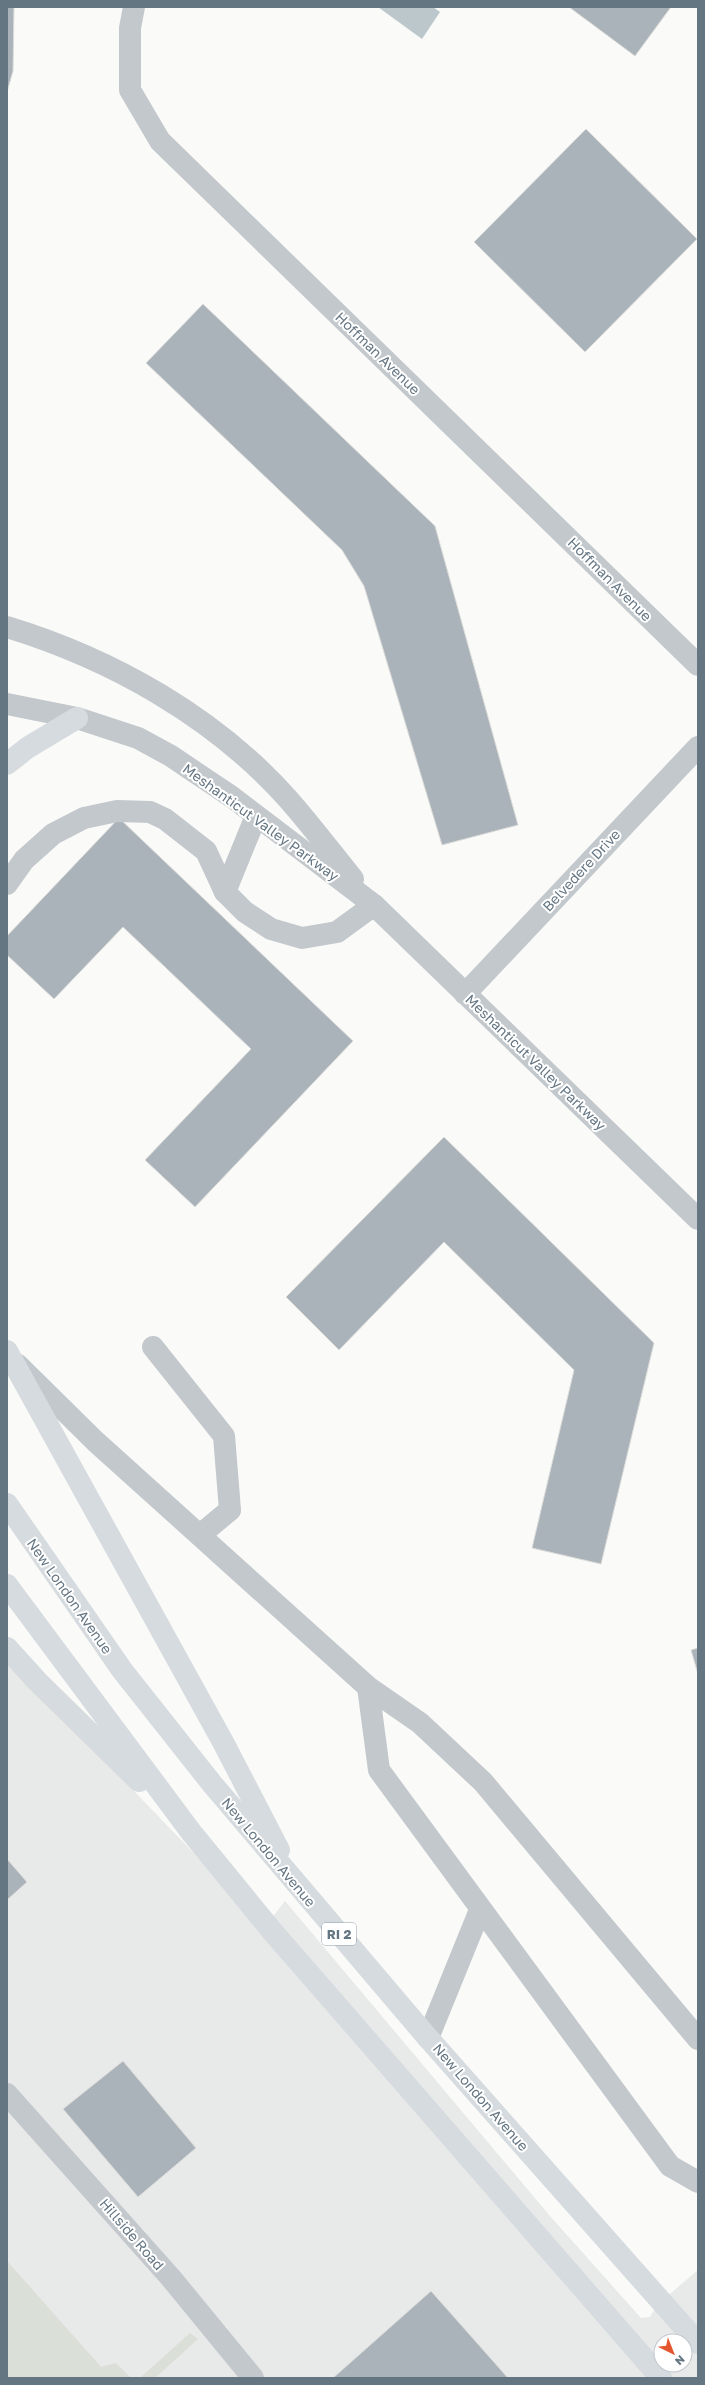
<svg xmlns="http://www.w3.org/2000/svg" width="705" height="2385" viewBox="0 0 705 2385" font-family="'Golos Text',sans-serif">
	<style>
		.built { fill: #e8e9e9; fill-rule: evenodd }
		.green { fill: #dadfd7 }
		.water { fill: #bbc7cb }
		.building { fill: #aab3b9; stroke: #dcdcda }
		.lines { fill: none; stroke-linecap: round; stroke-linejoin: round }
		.minor { stroke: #c3c8cc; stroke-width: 22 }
		.major { stroke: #d6dbdf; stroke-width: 22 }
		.labels { text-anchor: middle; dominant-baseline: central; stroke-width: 4; stroke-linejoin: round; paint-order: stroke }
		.shield { fill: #fff; stroke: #939fa8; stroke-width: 1 }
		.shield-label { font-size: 13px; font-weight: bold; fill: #657683 }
		.street-label { font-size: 14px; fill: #657683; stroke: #fff }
	</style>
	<rect width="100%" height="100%" fill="#fafaf8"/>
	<path class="built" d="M7 1659 260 1922 274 1923V1915L285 1901 550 2216 641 2318 650 2317 657 2305 698 2270V2378H7ZM661 2341H685V2365H661Z"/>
	<g class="green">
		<path d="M7 2261 101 2367 116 2363 131 2378H7Z"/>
		<path d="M190 2333 198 2339 155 2378H140Z"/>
	</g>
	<path class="water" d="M378 7H433L440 12 422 39Z"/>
	<g class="building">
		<path d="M7 7H14L13 71 7 92Z"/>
		<path d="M569 7H671L635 56Z"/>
		<path d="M586 129 697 239 585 352 474 242Z"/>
		<path d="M203 304 435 526 518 825 442 845 364 586 342 550 146 363Z"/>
		<path d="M119 818 353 1041 195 1207 145 1160 251 1049 123 927 54 999 7 955V936Z"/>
		<path d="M444 1137 654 1343 601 1564 532 1548 574 1370 444 1242 339 1350 286 1297Z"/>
		<path d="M698 1648V1674L691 1650Z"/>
		<path d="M7 1859 27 1882 7 1900Z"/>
		<path d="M123 2061 196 2148 138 2197 63 2109Z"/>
		<path d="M431 2291 508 2378H333Z"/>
	</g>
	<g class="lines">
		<g class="minor">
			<path d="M134 7 130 28V90L160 141 698 665"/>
			<path d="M7 627C112 659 215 717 288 799 311 825 332 853 353 879"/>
			<path d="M7 704 77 718 138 738 171 756 232 797 374 905 698 1219"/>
			<path d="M7 884 24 860 53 834 84 818 117 811 150 812 165 819 206 851 225 892 245 912 271 929 302 938 337 932 374 905"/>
			<path d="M225 892 256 816"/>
			<path d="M465 994 698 747"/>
			<path d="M153 1347 224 1436 230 1510 200 1535"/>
			<path d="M18 1365 95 1441 368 1687 420 1723 483 1782 698 2039"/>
			<path d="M368 1687 379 1770 670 2166 698 2182"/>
			<path d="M428 2038 480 1910"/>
			<path d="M7 2094 171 2278 253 2378"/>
		</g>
		<g class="major">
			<path d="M7 764 27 748 77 718"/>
			<path d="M7 1351 223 1742 279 1850"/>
			<path d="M7 1504 122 1670 213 1785 428 2038 698 2343"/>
			<path d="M7 1585 191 1832 272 1931 661 2378"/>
			<path d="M7 1648 37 1681 139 1781"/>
		</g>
	</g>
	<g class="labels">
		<rect class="shield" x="322" y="1923" width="34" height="22" rx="3"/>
		<g class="shield-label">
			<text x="339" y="1934">RI 2</text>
		</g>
		<g class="street-label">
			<text transform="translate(378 353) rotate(44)">Hoffman Avenue</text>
			<text transform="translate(610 579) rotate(45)">Hoffman Avenue</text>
			<text transform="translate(261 822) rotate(36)">Meshanticut Valley Parkway</text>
			<text transform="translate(581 870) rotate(-47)">Belvedere Drive</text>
			<text transform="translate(536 1062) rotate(44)">Meshanticut Valley Parkway</text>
			<text transform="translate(70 1596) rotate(55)">New London Avenue</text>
			<text transform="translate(269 1852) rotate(50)">New London Avenue</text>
			<text transform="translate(481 2097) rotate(49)">New London Avenue</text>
			<text transform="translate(132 2234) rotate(49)">Hillside Road</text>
		</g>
	</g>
	<rect width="705" height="2385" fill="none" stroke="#657683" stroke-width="16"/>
	<g transform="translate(673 2353) rotate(137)"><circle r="19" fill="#ffffff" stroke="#c1c8cd"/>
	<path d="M0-3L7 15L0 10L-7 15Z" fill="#e4572e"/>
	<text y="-6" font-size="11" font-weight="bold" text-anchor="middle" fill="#657683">N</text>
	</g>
</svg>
